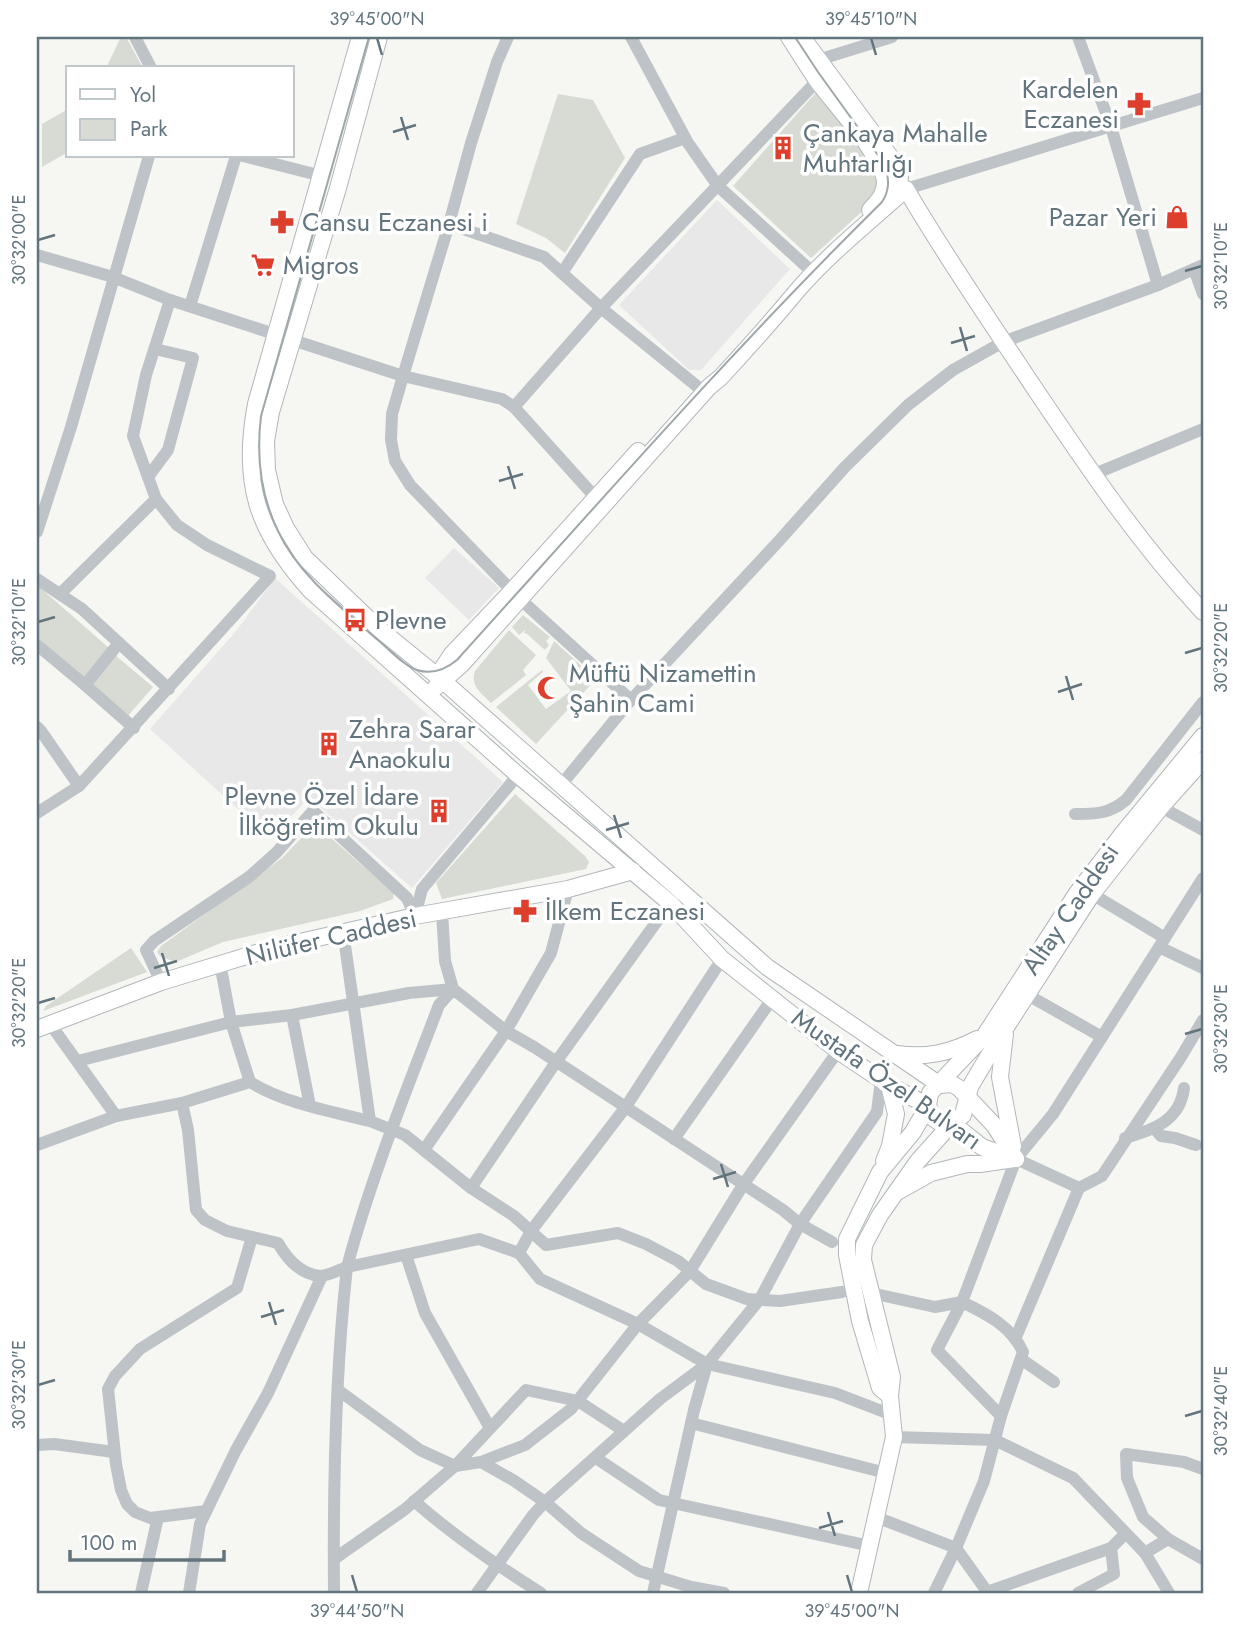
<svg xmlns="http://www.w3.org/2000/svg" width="1240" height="1630" viewBox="0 0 1240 1630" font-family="Jost,sans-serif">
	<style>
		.built { fill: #e7e8e7 }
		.green { fill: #d7dbd3 }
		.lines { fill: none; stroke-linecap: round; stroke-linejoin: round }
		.secondary-casing { stroke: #b0b7ba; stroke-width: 18 }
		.street { stroke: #bdc3c6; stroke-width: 12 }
		.secondary { stroke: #fff; stroke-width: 16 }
		.tram { stroke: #9fa7ab; stroke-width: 2 }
		.ticks { fill: none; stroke: #62757e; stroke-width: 2.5 }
		.labels { text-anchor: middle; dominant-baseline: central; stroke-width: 7; stroke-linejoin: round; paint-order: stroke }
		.poi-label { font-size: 26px; fill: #62757e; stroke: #fff; text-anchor: start }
		.street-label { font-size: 26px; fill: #62757e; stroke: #fff }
		.neatline { fill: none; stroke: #62757e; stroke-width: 2.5 }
		.ticks-label { font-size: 18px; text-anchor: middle; fill: #62757e }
	</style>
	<rect width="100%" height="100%" fill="#f6f6f3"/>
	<g class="built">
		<path d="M717 200 790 269 701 370H689L619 305Z"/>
		<path d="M454 548 499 588 469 620 425 578Z"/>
		<path d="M275 578 503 782 412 888 309 797 271 839 150 729 237 630Z"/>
	</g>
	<g class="green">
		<path d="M121 37H126L143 68H106Z"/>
		<path d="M819 89 875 166 881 186 868 206 811 258 733 186Z"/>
		<path d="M558 94 593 100 625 158 565 253 546 238 516 224Z"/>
		<path d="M68 109V152L42 167V124Z"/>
		<path d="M37 585 109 648 83 679 37 640Z"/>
		<path d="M523 615 550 637 546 641 549 645 545 650 527 634 524 633 526 629 519 635 512 627Z"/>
		<path d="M509 630 536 655 523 670 526 675 491 703C481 693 470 686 475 671Z"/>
		<path d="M554 641 596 679 536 744 496 707 542 670 543 672 528 685 546 709 571 691 546 658Z"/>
		<path d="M115 655 153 687 127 717 90 686Z"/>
		<path d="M515 794 585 856 589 862 586 869 442 899 436 883Z"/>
		<path d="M315 824 394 893 393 899 360 911 223 942 176 962 161 957 157 952 161 946 282 858Z"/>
		<path d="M131 948 147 972 43 1011 46 1006Z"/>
	</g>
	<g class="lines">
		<g class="secondary-casing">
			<g id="secondary">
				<path d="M360 37 256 404C241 483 257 531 310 590L518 775 670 903 722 959 838 1051 889 1085 928 1106 933 1118 939 1122 952 1123 982 1147 1016 1159"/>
				<path d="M379 37 338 188 271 412 266 441 267 470 275 504 286 528 305 558 378 628 442 680 767 967 940 1085 952 1084 959 1088 994 1125 1016 1159"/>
				<path d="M789 37C799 52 808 68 819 83 835 105 883 156 885 182 885 195 877 202 870 210"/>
				<path d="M894 186 906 189C945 256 990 321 1033 386 1087 466 1137 541 1203 612"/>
				<path d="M442 680V669L452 654 512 591 638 451"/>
				<path d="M435 688 462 664 709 387 721 377C747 349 772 321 796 292 826 257 863 227 898 196L900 177 889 155 802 37"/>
				<path d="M37 1029 161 982 273 948 415 916 568 889 633 871"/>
				<path d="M1005 1034 1000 1077 1013 1146"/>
				<path d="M897 1054C927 1058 950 1053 977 1039"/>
				<path d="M884 1161 890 1146 896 1114 889 1085"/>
				<path d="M899 1191 931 1173 967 1164H980L1014 1159"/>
				<path d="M890 1396 880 1388 860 1321 847 1255V1239L880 1172 913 1132 928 1106 930 1093 985 1035 1077 893 1123 833 1203 736"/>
				<path d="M859 1593 894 1437 890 1396 892 1377 863 1260 864 1245 880 1215 918 1161 952 1123 963 1115 970 1087 999 1038 1092 894 1161 807 1203 760"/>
			</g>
		</g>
		<g class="street">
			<path d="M135 37 151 68"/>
			<path d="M508 37 497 62 471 143 449 224 403 376 392 414 391 440 395 461 410 485 512 591"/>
			<path d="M631 37 688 143 718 186 808 268"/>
			<path d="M1078 37 1111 127 1158 285 1203 265"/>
			<path d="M243 156 322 176"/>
			<path d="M906 189 1203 98"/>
			<path d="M449 224 544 257 601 308 698 387"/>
			<path d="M37 255 113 277 170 300 403 376 502 399 514 407 595 497"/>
			<path d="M1194 269 1203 294"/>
			<path d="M562 273 640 154 685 138"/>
			<path d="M190 306 236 156"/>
			<path d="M514 407 601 308 817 81 818 60 892 37"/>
			<path d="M1092 475 1203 429"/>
			<path d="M148 477 168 450 193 358 155 349"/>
			<path d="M37 532 71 427 149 156"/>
			<path d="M37 579 82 609 119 643"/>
			<path d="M60 594 156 499"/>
			<path d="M520 599 631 700"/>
			<path d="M37 645 85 685 119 643 169 689"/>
			<path d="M85 685 134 728"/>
			<path d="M37 727 41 731 79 786"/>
			<path d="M561 785 631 700 777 543 845 467 908 405 953 370 1003 342 1158 285"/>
			<path d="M1161 807 1203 830"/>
			<path d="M37 813 79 786 270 576 207 545 177 525 156 499 148 477 133 436 146 375 170 300"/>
			<path d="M1075 814C1096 814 1109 814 1126 800L1203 702"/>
			<path d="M1092 894 1165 938"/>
			<path d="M343 931 370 1121 405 1135 471 1188 514 1216 546 1245 618 1233 646 1244 678 1261 706 1284 747 1299 780 1301 842 1292"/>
			<path d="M1159 947 1203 968"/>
			<path d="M722 959 625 1108 531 1231 519 1253 540 1279 638 1324 707 1364 835 1393 892 1415"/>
			<path d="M220 963 231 1022 250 1082"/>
			<path d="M161 982 146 950 154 941 249 877 276 853 313 811 407 898 415 916 422 889 518 775"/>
			<path d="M1026 994 1102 1037"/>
			<path d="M292 1015 310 1106"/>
			<path d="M51 1025 116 1116 182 1103 250 1082C286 1104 330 1111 370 1121"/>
			<path d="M78 1061 231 1022 292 1015 409 993 453 989 445 961 442 912"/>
			<path d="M182 1103 188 1130 196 1210 205 1220 227 1231 278 1243C287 1259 300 1274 320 1276 328 1276 339 1270 347 1267 371 1177 406 1092 439 1005L453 989 506 1031 534 1047 783 1210 800 1224 832 1242"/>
			<path d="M1155 1129 1161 1136 1175 1138 1196 1145"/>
			<path d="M1125 1138C1153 1130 1180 1121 1184 1088"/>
			<path d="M674 1139 772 999"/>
			<path d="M37 1145 116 1116"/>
			<path d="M424 1150 506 1031 551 953 568 889"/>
			<path d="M1016 1159 1079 1188 1102 1176 1181 1057 1203 1020"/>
			<path d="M471 1188 556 1062 670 903"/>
			<path d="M406 1255 425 1313 490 1428"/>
			<path d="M871 1293 935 1307 962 1302 937 1350 1001 1416 984 1481 956 1548 988 1593"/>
			<path d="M1016 1337 1079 1188"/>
			<path d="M1021 1359 1054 1382"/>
			<path d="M707 1364 760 1299 800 1224 877 1112 881 1080"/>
			<path d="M1001 1416 1023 1352C1011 1326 987 1314 962 1302L1016 1159 1053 1114 1203 878"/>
			<path d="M691 1423 886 1473"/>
			<path d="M624 1431 578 1401 526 1390 455 1466 481 1462 513 1480 545 1502 581 1533 639 1571 691 1587 724 1593"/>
			<path d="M894 1437 995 1440 1073 1478 1145 1553"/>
			<path d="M37 1445 54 1444 114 1452"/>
			<path d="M596 1458 659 1500 870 1546"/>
			<path d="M481 1462 525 1445 571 1409 638 1324 690 1271 743 1185 838 1051"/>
			<path d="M414 1501C454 1536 496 1565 541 1593"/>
			<path d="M206 1511 150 1518 135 1512 127 1504 121 1490 116 1464 108 1389 115 1376 140 1349 237 1288 252 1237"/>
			<path d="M876 1517 956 1548 934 1593"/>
			<path d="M1168 1539 1143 1517 1127 1478 1126 1454 1184 1462 1203 1469"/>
			<path d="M334 1559 404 1510 455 1466 420 1450 338 1390"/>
			<path d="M987 1592 1111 1548 1125 1534"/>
			<path d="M141 1593 158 1517"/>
			<path d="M189 1593 200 1524 236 1450 268 1393 322 1276"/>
			<path d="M334 1593C333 1485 335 1375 347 1267L479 1239 519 1253"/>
			<path d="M477 1593 533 1515 545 1502 660 1399 707 1364 694 1410 653 1593"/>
			<path d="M1078 1593 1114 1574 1111 1548"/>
			<path d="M1169 1593 1145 1553 1168 1539 1203 1559"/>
		</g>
		<use href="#secondary" class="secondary"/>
		<path class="tram" d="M369 37 261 416C256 457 260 494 278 531 299 576 343 609 379 641 391 651 403 665 417 670 432 675 446 669 457 660 597 505 734 348 882 202 890 190 889 179 885 165L818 72 795 37"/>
	</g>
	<path class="ticks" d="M377 38 382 55M871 38 876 55M401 117 408 140M393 132 416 125M38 240 55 235M1185 271 1202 266M960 327 967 351M951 343 975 336M508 466 515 489M499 481 523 474M38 622 55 617M1185 653 1202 648M1066 676 1073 700M1058 692 1082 684M614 815 621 838M606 830 629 823M162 953 169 976M154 968 177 961M38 1003 55 998M1185 1034 1202 1029M721 1164 728 1187M713 1179 736 1172M269 1302 276 1325M261 1317 284 1310M38 1385 55 1380M1185 1416 1202 1411M828 1512 835 1536M819 1528 843 1521M352 1575 357 1592M847 1575 852 1592"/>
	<defs>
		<g id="pharmacy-bare" transform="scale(1.89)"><path d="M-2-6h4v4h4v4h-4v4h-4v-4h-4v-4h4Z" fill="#de3f2c" stroke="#fff" stroke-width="2.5" paint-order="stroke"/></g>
		<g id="building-bare" transform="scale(1.89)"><path d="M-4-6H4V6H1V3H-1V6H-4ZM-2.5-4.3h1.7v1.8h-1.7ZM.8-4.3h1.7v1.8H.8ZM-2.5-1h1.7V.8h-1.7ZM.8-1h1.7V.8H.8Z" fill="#de3f2c" stroke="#fff" stroke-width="2.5" paint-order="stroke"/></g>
		<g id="shop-bare" transform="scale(1.89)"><path d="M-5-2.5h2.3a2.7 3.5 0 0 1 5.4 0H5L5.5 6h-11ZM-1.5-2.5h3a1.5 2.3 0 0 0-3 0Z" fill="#de3f2c" stroke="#fff" stroke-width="2.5" paint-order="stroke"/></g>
		<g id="supermarket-bare" transform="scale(1.89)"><path d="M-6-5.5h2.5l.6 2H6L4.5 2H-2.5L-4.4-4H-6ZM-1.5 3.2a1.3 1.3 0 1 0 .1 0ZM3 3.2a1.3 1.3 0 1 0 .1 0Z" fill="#de3f2c" stroke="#fff" stroke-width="2.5" paint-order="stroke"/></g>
		<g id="bus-bare" transform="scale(1.89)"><path d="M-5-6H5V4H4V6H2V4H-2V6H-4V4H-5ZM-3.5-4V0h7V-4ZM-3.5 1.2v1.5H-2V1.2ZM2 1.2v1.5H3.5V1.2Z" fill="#de3f2c" stroke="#fff" stroke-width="2.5" paint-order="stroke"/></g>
		<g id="mosque-bare" transform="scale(1.89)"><path d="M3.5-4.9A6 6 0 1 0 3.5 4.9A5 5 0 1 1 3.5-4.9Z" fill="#de3f2c" stroke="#fff" stroke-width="2.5" paint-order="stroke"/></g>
	</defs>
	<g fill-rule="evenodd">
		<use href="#pharmacy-bare" x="1139" y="104"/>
		<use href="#building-bare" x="783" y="148"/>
		<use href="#shop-bare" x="1177" y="217"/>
		<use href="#pharmacy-bare" x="282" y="222"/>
		<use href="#supermarket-bare" x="263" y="265"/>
		<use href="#bus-bare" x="355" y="620"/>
		<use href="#mosque-bare" x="549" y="688"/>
		<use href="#building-bare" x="329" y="744"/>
		<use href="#building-bare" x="439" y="811"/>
		<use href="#pharmacy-bare" x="525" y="911"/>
	</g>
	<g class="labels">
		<g class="poi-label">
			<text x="1119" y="89" text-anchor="end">Kardelen<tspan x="1119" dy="30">Eczanesi</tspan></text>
			<text x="803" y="133">Çankaya Mahalle<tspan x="803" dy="30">Muhtarlığı</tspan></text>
			<text x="1157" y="217" text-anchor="end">Pazar Yeri</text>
			<text x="302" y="222">Cansu Eczanesi i</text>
			<text x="283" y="265">Migros</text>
			<text x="375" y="620">Plevne</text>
			<text x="569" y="673">Müftü Nizamettin<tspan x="569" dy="30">Şahin Cami</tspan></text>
			<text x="349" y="729">Zehra Sarar<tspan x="349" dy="30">Anaokulu</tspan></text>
			<text x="419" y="796" text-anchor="end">Plevne Özel İdare<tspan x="419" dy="30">İlköğretim Okulu</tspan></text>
			<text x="545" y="911">İlkem Eczanesi</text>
		</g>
		<g class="street-label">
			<text transform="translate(1070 909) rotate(-56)">Altay Caddesi</text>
			<text transform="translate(331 937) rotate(-13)">Nilüfer Caddesi</text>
			<text transform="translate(887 1079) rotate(35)">Mustafa Özel Bulvarı</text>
		</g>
	</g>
	<rect width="1240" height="1630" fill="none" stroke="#ffffff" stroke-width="77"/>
	<rect x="66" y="66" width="228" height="91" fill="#ffffff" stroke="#c0c8cb" stroke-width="2"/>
	<rect x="80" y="89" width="35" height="10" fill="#ffffff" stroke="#c0c8cb" stroke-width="2"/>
	<text x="130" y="102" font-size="21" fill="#62757e">Yol</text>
	<rect x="80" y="119" width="35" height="21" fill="#d7dbd3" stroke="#c0c8cb" stroke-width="2"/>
	<text x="130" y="136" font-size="21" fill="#62757e">Park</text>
	<path d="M70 1550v10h154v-10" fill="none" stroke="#62757e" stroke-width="3.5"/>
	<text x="80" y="1550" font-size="21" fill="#62757e" stroke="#ffffff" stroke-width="5" paint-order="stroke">100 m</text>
	<rect x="38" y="38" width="1164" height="1554" class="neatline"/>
	<g class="ticks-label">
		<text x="377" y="25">39°45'00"N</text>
		<text x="871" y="25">39°45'10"N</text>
		<text transform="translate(19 240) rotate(-90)" y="6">30°32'00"E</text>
		<text transform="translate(1221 266) rotate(-90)" y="6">30°32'10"E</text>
		<text transform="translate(19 622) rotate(-90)" y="6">30°32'10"E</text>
		<text transform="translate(1221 648) rotate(-90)" y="6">30°32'20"E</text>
		<text transform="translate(19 1003) rotate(-90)" y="6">30°32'20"E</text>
		<text transform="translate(1221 1029) rotate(-90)" y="6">30°32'30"E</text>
		<text transform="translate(19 1385) rotate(-90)" y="6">30°32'30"E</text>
		<text transform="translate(1221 1411) rotate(-90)" y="6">30°32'40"E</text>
		<text x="357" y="1617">39°44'50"N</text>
		<text x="852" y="1617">39°45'00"N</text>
	</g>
</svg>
